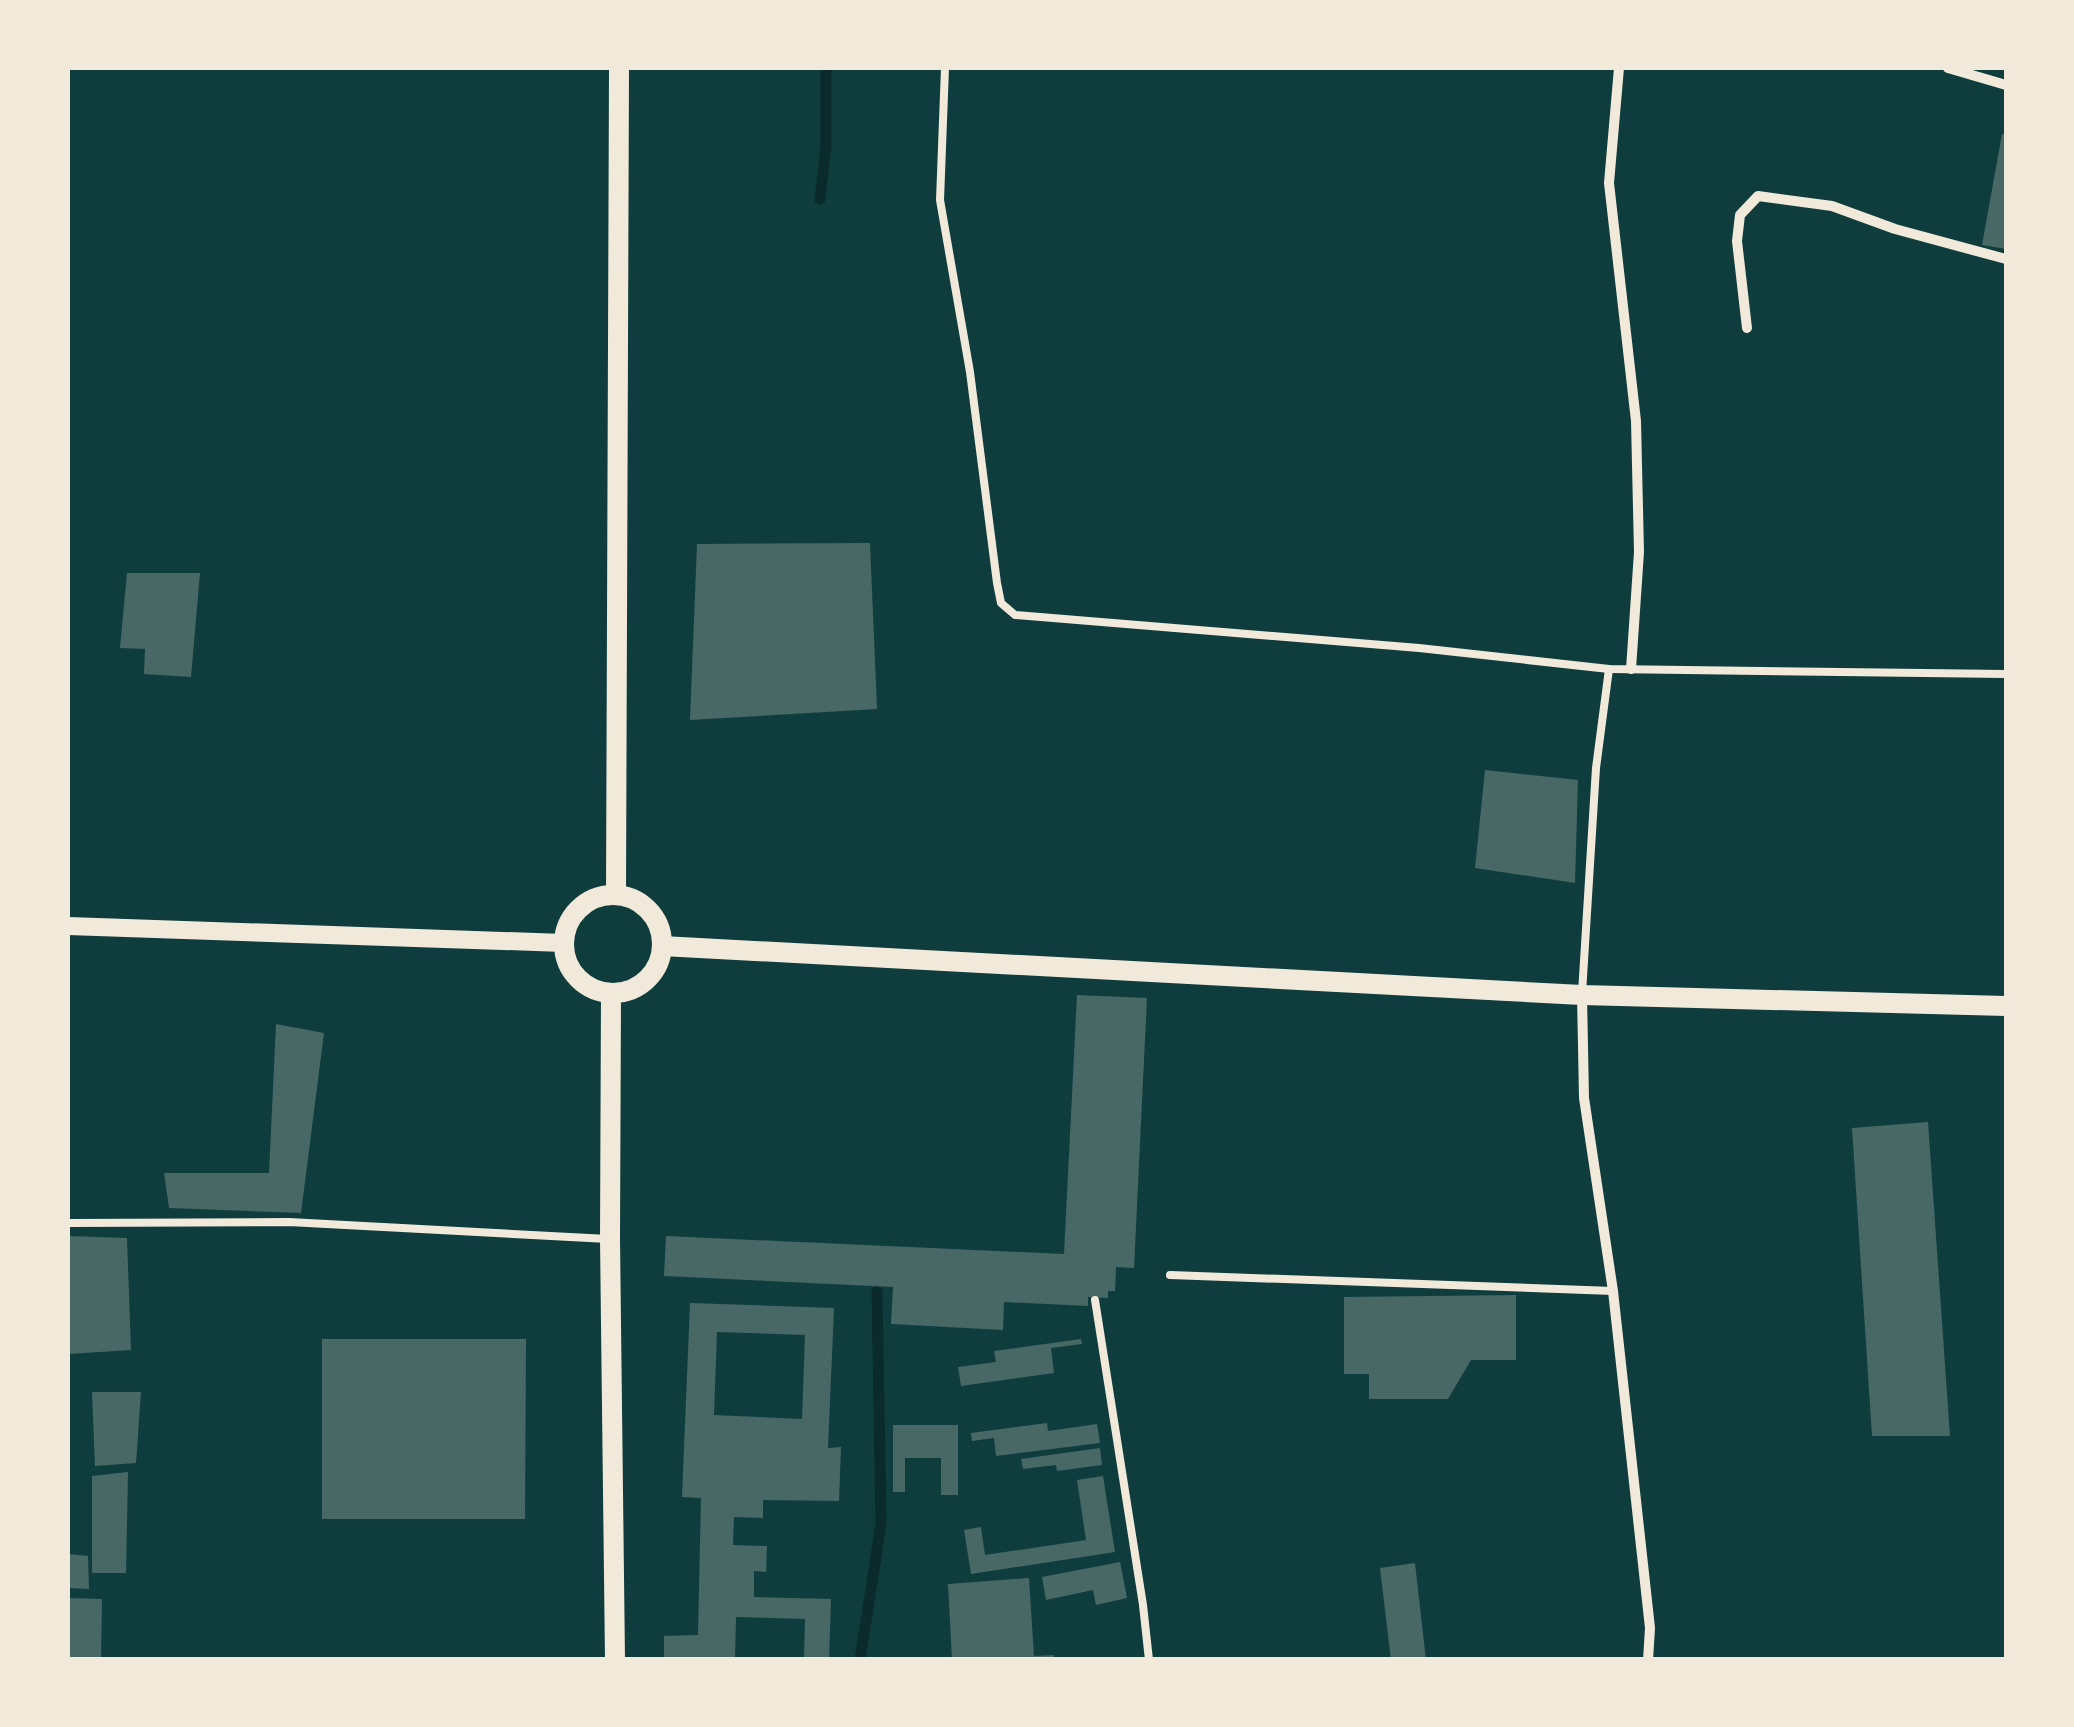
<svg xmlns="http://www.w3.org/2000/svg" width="2074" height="1727" viewBox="0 0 2074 1727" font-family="'Nunito Sans',sans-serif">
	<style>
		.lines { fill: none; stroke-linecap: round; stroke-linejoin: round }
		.stream { stroke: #0a2a2b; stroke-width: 11 }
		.building { fill: #486865; fill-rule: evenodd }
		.service { stroke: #f1e9da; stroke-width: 8 }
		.minor { stroke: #f1e9da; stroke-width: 10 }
		.tertiary { stroke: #f1e9da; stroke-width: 18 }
		.secondary { stroke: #f1e9da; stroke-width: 20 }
	</style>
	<rect width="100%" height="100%" fill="#0f3d3e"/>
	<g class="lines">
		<g class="stream">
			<path d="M820 199 826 146V68"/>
			<path d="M860 1660 881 1524 877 1292"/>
		</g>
	</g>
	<g class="building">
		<path d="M2002 134 2006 135V249L1982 245Z"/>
		<path d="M870 543 877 709 690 720 697 544Z"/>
		<path d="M127 573H200L191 677 144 674 145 649 120 648Z"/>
		<path d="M1485 770 1578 780 1575 883 1475 868Z"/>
		<path d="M1077 995 1147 998 1134 1268 1116 1267 1115 1291H1108V1298L1088 1297V1306L1004 1302 1003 1330 891 1324 893 1287 664 1276 666 1236 1064 1254Z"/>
		<path d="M276 1024 324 1033 301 1213 169 1208 164 1173H269Z"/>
		<path d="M1928 1122 1950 1436H1872L1852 1128Z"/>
		<path d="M68 1236 127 1238 131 1350 68 1354Z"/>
		<path d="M1516 1295V1360H1471L1448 1399H1369V1374H1344V1297Z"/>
		<path d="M690 1303 834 1308 828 1448 841 1447 839 1501 763 1500V1518L734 1517 733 1545 767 1546 766 1572 754 1571V1597L831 1599 829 1660H804L805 1619 736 1617 735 1660H664V1636L698 1635 701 1498 682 1497ZM717 1332 805 1335 802 1419 714 1415Z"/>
		<path d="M322 1339H526L525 1519H322Z"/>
		<path d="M1081 1339 1082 1344 1051 1348 1054 1373 961 1386 958 1367 996 1362 994 1351Z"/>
		<path d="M92 1392H141L136 1463 95 1466Z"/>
		<path d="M1047 1423 1048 1431 1097 1424 1100 1443 996 1456 994 1438 972 1441 971 1433Z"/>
		<path d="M893 1425H958V1495H941V1458H905V1492H893Z"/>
		<path d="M1100 1448 1102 1465 1057 1471 1056 1465 1023 1469 1021 1459Z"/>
		<path d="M128 1472 126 1573H92V1476Z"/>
		<path d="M1103 1476 1115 1552 971 1574 964 1530 981 1527 985 1555 1086 1540 1077 1480Z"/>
		<path d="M68 1554 88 1556 89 1589 68 1588Z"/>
		<path d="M1120 1562 1127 1598 1096 1605 1093 1590 1046 1600 1042 1577Z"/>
		<path d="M1415 1563 1426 1660H1391L1380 1568Z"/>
		<path d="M1029 1578 1034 1656 1054 1655V1660H952L948 1584Z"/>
		<path d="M68 1598 102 1599 101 1660H68Z"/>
	</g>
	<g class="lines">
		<g class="service">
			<path d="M945 68 940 200 970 372 997 583 1001 603 1015 615 1419 648 1609 669 2006 674"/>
			<path d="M1582 993 1596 768 1609 669"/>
			<path d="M68 1223 289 1222 608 1239"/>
			<path d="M1170 1275 1613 1291"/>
			<path d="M1095 1300 1143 1605 1149 1660"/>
		</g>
		<g class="minor">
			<path d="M1619 68 1609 183 1636 421 1639 552 1631 669"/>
			<path d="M1948 68 2006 85"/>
			<path d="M1747 328 1737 241 1740 215 1758 196 1832 206 1895 229 2006 259"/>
			<path d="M1582 995 1584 1098 1613 1291 1650 1628 1648 1660"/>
		</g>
		<path class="tertiary" d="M68 926 564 943"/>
		<g class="secondary">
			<path d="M616 895 619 68"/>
			<circle cx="613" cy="944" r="49"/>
			<path d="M662 946 1582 995 2006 1006"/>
			<path d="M611 993 610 1239 615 1660"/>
		</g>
	</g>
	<rect width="2074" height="1727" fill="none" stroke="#f1e9da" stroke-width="140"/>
</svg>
